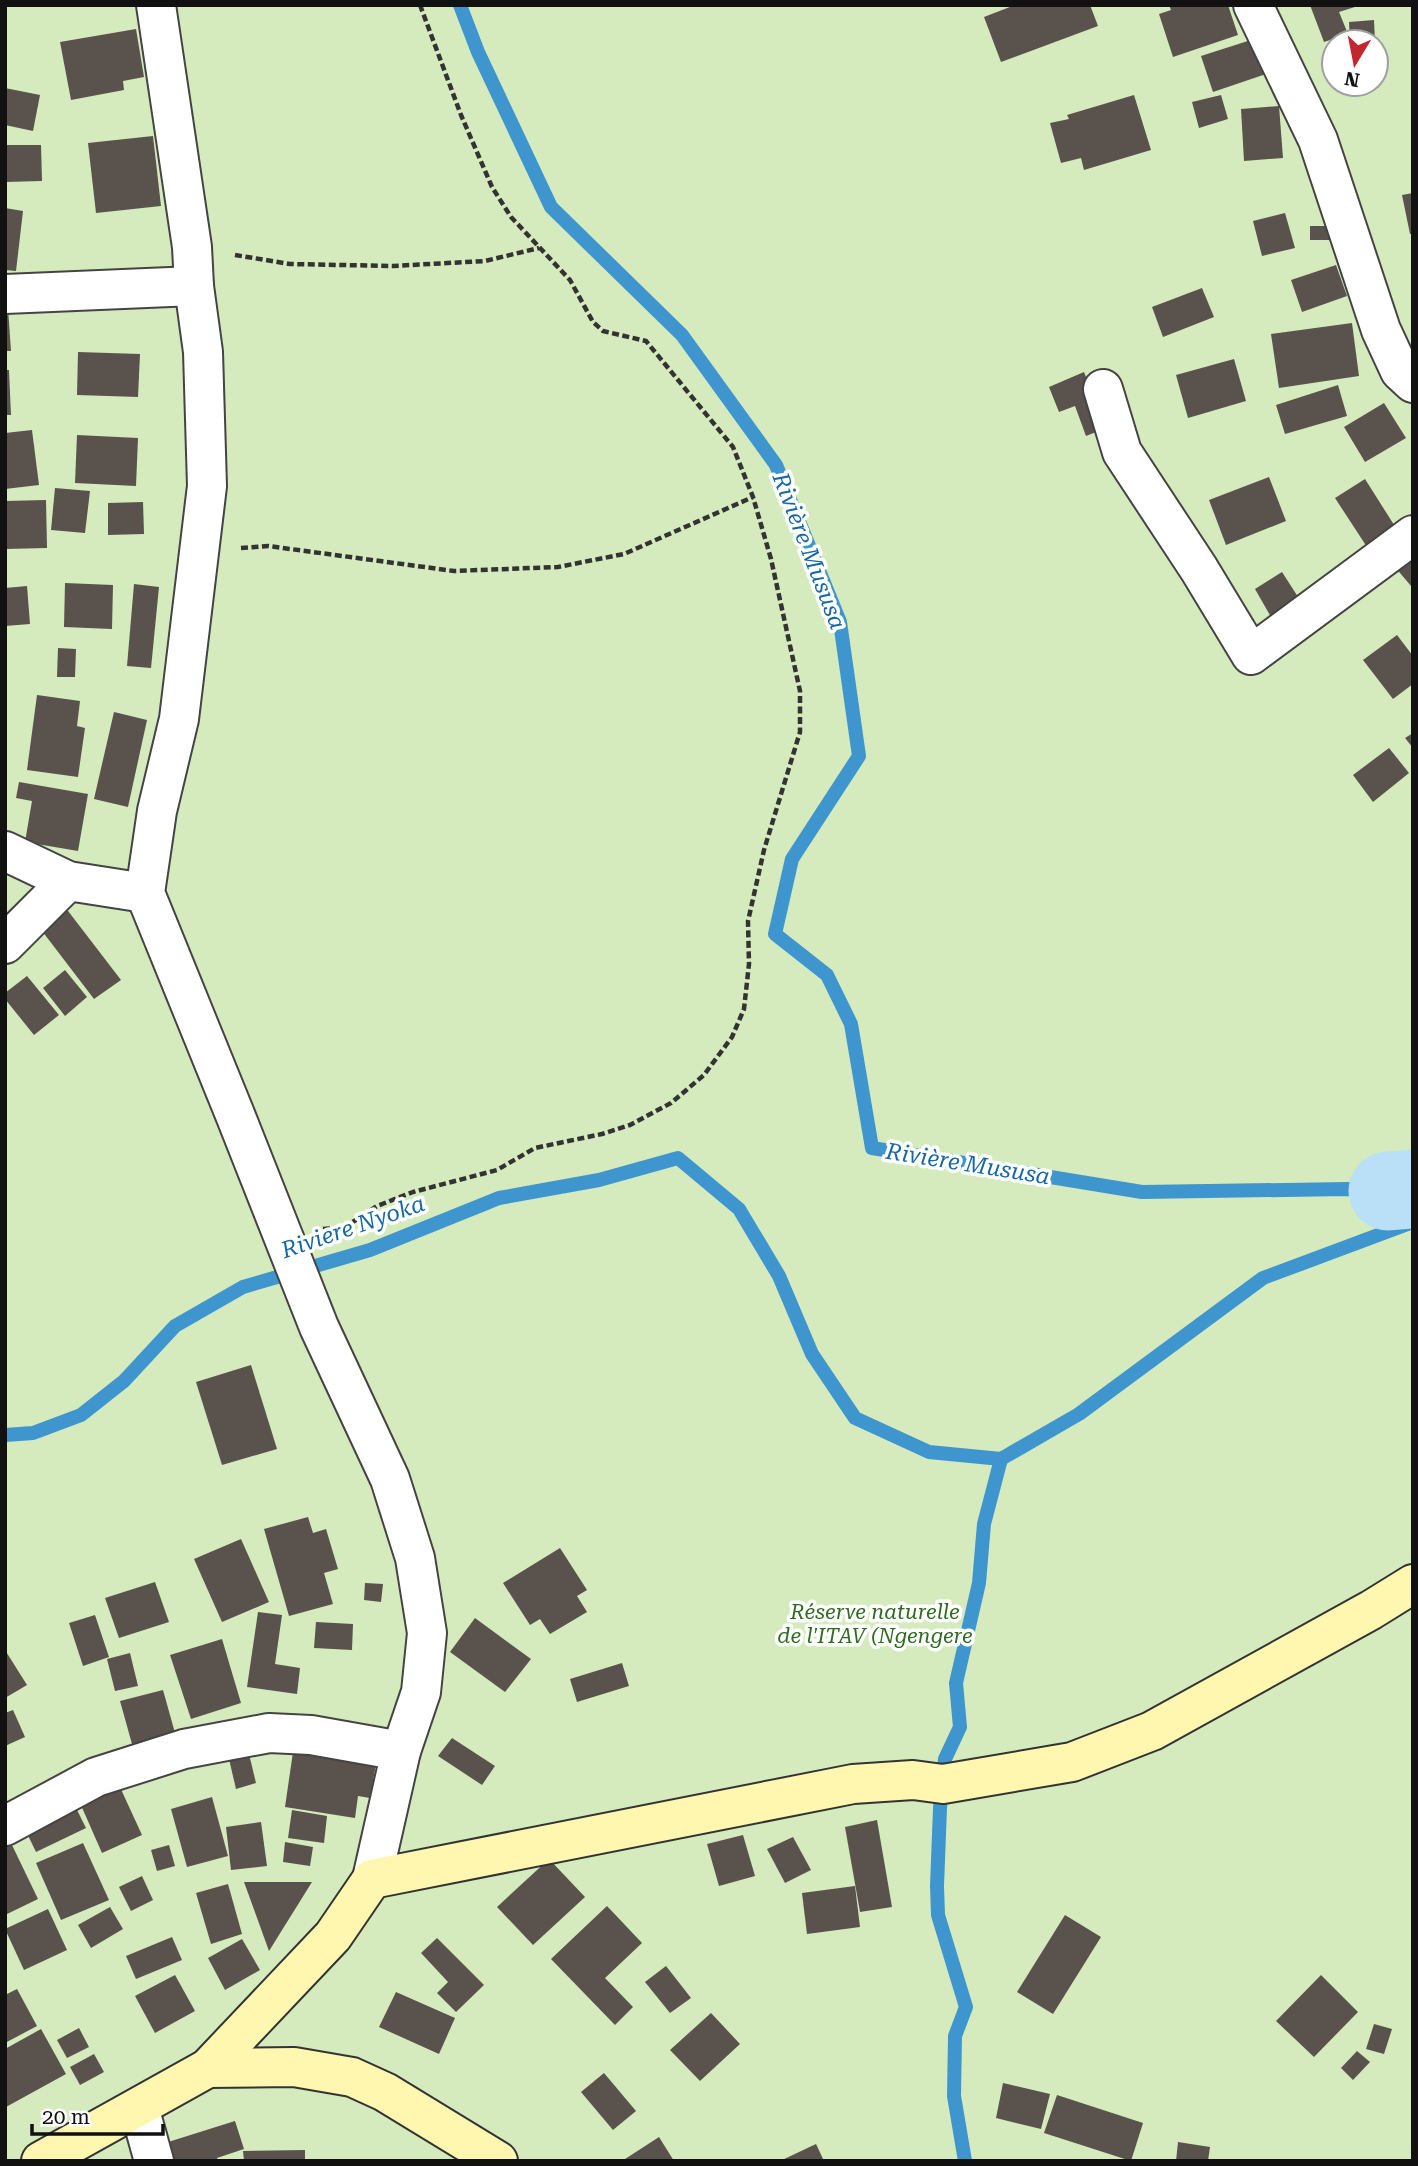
<svg xmlns="http://www.w3.org/2000/svg" width="1418" height="2166" viewBox="0 0 1418 2166" font-family="'Roboto Serif',serif">
	<style>
		.green { fill: #d5ebbd; fill-rule: evenodd }
		.lines { fill: none; stroke-linecap: round; stroke-linejoin: round }
		.stream { stroke: #3f96cf; stroke-width: 14 }
		.river { stroke: #b9e0f7; stroke-width: 79 }
		.building { fill: #5a524d }
		.street-casing { stroke: #444; stroke-width: 42 }
		.secondary-casing { stroke: #333; stroke-width: 42 }
		.path { stroke: #333; stroke-width: 4.5; stroke-dasharray: 7 3.5; stroke-linecap: butt }
		.street { stroke: #fff; stroke-width: 38 }
		.secondary { stroke: #fff6b0; stroke-width: 38 }
		.labels { text-anchor: middle; dominant-baseline: central; stroke-width: 7; stroke-linejoin: round; paint-order: stroke }
		.park-label { font-size: 21px; font-style: italic; fill: #2f6b1f; stroke: #fff }
		.water-label { font-size: 23px; font-style: italic; fill: #1768a6; stroke: #fff }
	</style>
	<rect width="100%" height="100%" fill="#fffdf5"/>
	<path class="green" d="M5 5H1413V2161H5ZM1334 42H1376V84H1334Z"/>
	<g class="lines">
		<g class="stream">
			<path d="M460 5 478 52 551 207 682 335 776 465 840 622 859 756 792 859 775 934 827 975 851 1024 872 1148 1142 1192 1347 1189 1388 1191"/>
			<path d="M5 1435 33 1433 81 1415 124 1381 175 1326 243 1287 370 1250 499 1198 599 1180 678 1158 739 1209 779 1276 812 1354 855 1418 929 1452 1001 1459 1079 1414 1263 1278 1413 1222"/>
			<path d="M965 2161 954 2096 955 2036 966 2007 938 1915 937 1886 940 1808 945 1759 960 1727 956 1683 979 1583 984 1524 1001 1459"/>
		</g>
		<path class="river" d="M1388 1191 1413 1189"/>
	</g>
	<g class="building">
		<path d="M1015 5H1090L1098 26 1001 62 984 17Z"/>
		<path d="M1169 5H1228L1238 35 1173 57 1159 14 1171 10Z"/>
		<path d="M1310 5H1358V6L1339 12 1348 34 1324 42Z"/>
		<path d="M1374 20 1375 42H1350L1349 22Z"/>
		<path d="M136 29 144 77 123 81 124 90 71 100 60 42Z"/>
		<path d="M1254 39 1266 74 1213 92 1201 56Z"/>
		<path d="M5 88 40 95 33 131 5 125Z"/>
		<path d="M1134 95 1151 150 1084 170 1081 158 1061 163 1050 123 1069 119 1067 115Z"/>
		<path d="M1221 95 1228 119 1199 128 1192 102Z"/>
		<path d="M1279 106 1283 158 1244 161 1241 109Z"/>
		<path d="M153 136 161 206 96 213 88 143Z"/>
		<path d="M5 145H41L42 181 5 182Z"/>
		<path d="M1413 193V234H1410L1402 195Z"/>
		<path d="M5 208 23 211 16 271 5 270Z"/>
		<path d="M1285 213 1295 248 1262 256 1253 221Z"/>
		<path d="M1310 226H1329L1330 240H1310Z"/>
		<path d="M1336 265 1347 296 1302 312 1291 280Z"/>
		<path d="M1202 288 1214 317 1163 337 1152 307Z"/>
		<path d="M5 308H8L11 351H5Z"/>
		<path d="M1352 323 1359 376 1279 388 1271 334Z"/>
		<path d="M78 352 140 354 138 397 77 395Z"/>
		<path d="M1234 359 1246 401 1188 418 1176 375Z"/>
		<path d="M5 370H9L11 415H5Z"/>
		<path d="M1084 372 1106 428 1086 436 1075 406 1059 412 1049 387Z"/>
		<path d="M1338 385 1347 416 1285 434 1276 405Z"/>
		<path d="M1384 403 1406 438 1365 462 1344 427Z"/>
		<path d="M32 430 39 485 5 489V433Z"/>
		<path d="M77 435 138 438 136 486 75 483Z"/>
		<path d="M1269 477 1286 521 1226 545 1209 500Z"/>
		<path d="M1365 479 1396 528 1367 547 1335 498Z"/>
		<path d="M55 488 90 491 85 533 51 530Z"/>
		<path d="M46 500 47 548 5 549V501Z"/>
		<path d="M143 502 144 534 108 535V503Z"/>
		<path d="M1413 551V585L1411 586 1395 567Z"/>
		<path d="M1282 572 1300 600 1271 617 1255 589Z"/>
		<path d="M65 583 113 585 112 629 64 627Z"/>
		<path d="M134 584 159 587 151 668 127 666Z"/>
		<path d="M27 586 30 624 5 626V588Z"/>
		<path d="M1397 635 1413 656V684L1393 699 1363 660Z"/>
		<path d="M58 648 76 649 75 677H57Z"/>
		<path d="M37 695 80 701 77 726 85 728 78 777 27 770Z"/>
		<path d="M114 712 147 720 128 807 94 799Z"/>
		<path d="M1413 733V748L1405 738Z"/>
		<path d="M1389 748 1409 773 1373 802 1353 775Z"/>
		<path d="M19 782 88 794 78 851 25 842 32 801 16 798Z"/>
		<path d="M65 907 121 980 94 999 39 927Z"/>
		<path d="M65 970 87 997 65 1016 43 988Z"/>
		<path d="M27 976 59 1015 34 1035 5 999V993Z"/>
		<path d="M251 1365 277 1449 222 1465 196 1382Z"/>
		<path d="M308 1517 313 1533 326 1529 338 1569 324 1573 333 1604 289 1616 264 1529Z"/>
		<path d="M241 1539 269 1602 222 1622 194 1559Z"/>
		<path d="M560 1548 587 1590 577 1596 587 1612 550 1634 540 1619 530 1625 503 1583Z"/>
		<path d="M155 1582 169 1622 119 1638 105 1598Z"/>
		<path d="M365 1583 383 1584 381 1602 364 1600Z"/>
		<path d="M258 1612 282 1615 275 1664 300 1668 297 1694 247 1687Z"/>
		<path d="M95 1615 109 1657 83 1666 69 1623Z"/>
		<path d="M475 1618 531 1659 505 1692 450 1652Z"/>
		<path d="M316 1622 353 1624 352 1650 314 1648Z"/>
		<path d="M222 1639 241 1703 191 1719 170 1655Z"/>
		<path d="M5 1650 27 1685 5 1698Z"/>
		<path d="M130 1653 138 1686 115 1691 107 1659Z"/>
		<path d="M622 1663 629 1686 577 1702 570 1679Z"/>
		<path d="M163 1690 175 1733 132 1744 120 1701Z"/>
		<path d="M13 1710 25 1737 5 1746V1713Z"/>
		<path d="M452 1738 495 1766 482 1785 438 1756Z"/>
		<path d="M293 1752 376 1764 370 1798 358 1796 355 1818 285 1807Z"/>
		<path d="M249 1754 256 1783 236 1789 229 1759Z"/>
		<path d="M119 1785 142 1835 102 1853 80 1803Z"/>
		<path d="M212 1797 228 1856 187 1867 171 1809Z"/>
		<path d="M74 1804 86 1828 36 1852 24 1827Z"/>
		<path d="M292 1810 327 1816 324 1843 288 1838Z"/>
		<path d="M877 1820 892 1907 860 1912 845 1827Z"/>
		<path d="M261 1822 267 1866 231 1870 226 1827Z"/>
		<path d="M743 1835 755 1876 719 1886 707 1844Z"/>
		<path d="M793 1837 811 1870 785 1883 767 1849Z"/>
		<path d="M285 1842 313 1847 310 1866 283 1862Z"/>
		<path d="M11 1843 38 1899 5 1915V1845Z"/>
		<path d="M83 1843 109 1900 61 1920 36 1863Z"/>
		<path d="M169 1845 175 1866 157 1871 151 1850Z"/>
		<path d="M549 1859 585 1897 533 1945 497 1907Z"/>
		<path d="M142 1876 153 1900 131 1911 119 1887Z"/>
		<path d="M244 1882H312L269 1951Z"/>
		<path d="M228 1884 242 1934 211 1944 196 1893Z"/>
		<path d="M855 1886 860 1927 807 1934 802 1893Z"/>
		<path d="M607 1906 642 1943 605 1978 633 2007 615 2025 551 1959Z"/>
		<path d="M110 1907 123 1929 91 1948 78 1925Z"/>
		<path d="M48 1909 67 1950 24 1970 5 1929Z"/>
		<path d="M1065 1915 1101 1937 1053 2014 1017 1992Z"/>
		<path d="M172 1937 182 1960 136 1979 126 1956Z"/>
		<path d="M437 1938 484 1985 456 2012 437 1993 448 1982 421 1953Z"/>
		<path d="M242 1939 260 1970 225 1990 208 1958Z"/>
		<path d="M666 1966 691 1998 670 2013 645 1982Z"/>
		<path d="M175 1975 195 2011 155 2033 135 1996Z"/>
		<path d="M1321 1975 1358 2012 1314 2057 1276 2021Z"/>
		<path d="M17 1989 37 2026 5 2043V1995Z"/>
		<path d="M396 1992 455 2018 439 2054 379 2027Z"/>
		<path d="M711 2013 740 2044 700 2081 670 2050Z"/>
		<path d="M1374 2024 1392 2029 1384 2054 1366 2049Z"/>
		<path d="M79 2028 89 2047 67 2058 57 2040Z"/>
		<path d="M41 2029 66 2074 6 2107 5 2049Z"/>
		<path d="M1357 2051 1370 2062 1353 2080 1341 2068Z"/>
		<path d="M94 2054 104 2072 80 2085 70 2067Z"/>
		<path d="M604 2073 636 2111 613 2130 581 2092Z"/>
		<path d="M1003 2083 1050 2094 1041 2129 996 2118Z"/>
		<path d="M1057 2095 1143 2123 1131 2161 1044 2133Z"/>
		<path d="M235 2121 244 2149 217 2158 218 2161H170L165 2143Z"/>
		<path d="M659 2137 674 2161H622Z"/>
		<path d="M1178 2142 1210 2147 1208 2161H1176Z"/>
		<path d="M816 2144 824 2161H780Z"/>
		<path d="M305 2150V2161H244L243 2151Z"/>
	</g>
	<g class="lines">
		<g class="street-casing">
			<g id="street">
				<path d="M156 5 192 247 194 286 203 352 207 486 179 719 157 811 145 893 236 1117 319 1327 390 1479 415 1558 427 1633 421 1692 401 1751 372 1879"/>
				<path d="M1253 5 1318 140 1381 330 1400 371 1413 383"/>
				<path d="M5 294 194 286"/>
				<path d="M1103 389 1122 452 1199 569 1251 655 1413 535"/>
				<path d="M5 851 68 881 145 893"/>
				<path d="M5 944 68 881"/>
				<path d="M5 1826 96 1777 184 1749 269 1733 311 1735 401 1751"/>
				<path d="M139 2107 154 2161"/>
			</g>
		</g>
		<g class="secondary-casing">
			<g id="secondary">
				<path d="M208 2068 294 2067 352 2077 385 2092 498 2161"/>
				<path d="M41 2161 208 2068 333 1936 372 1879 853 1784 913 1780 943 1784 1072 1762 1152 1731 1371 1610 1413 1584"/>
			</g>
		</g>
		<g class="path">
			<path d="M235 255 290 264 393 266 485 261 539 248"/>
			<path d="M241 548 268 546 454 571 558 567 624 554 753 497"/>
			<path d="M323 1229 345 1227 377 1206 413 1192 497 1170 535 1148 602 1134 630 1125 671 1103 704 1075 732 1037 744 1009 749 964 748 921 764 850 800 732V691L771 559 753 497 733 447 646 341 603 331 593 322 570 280 511 217 492 187 461 115 420 5"/>
		</g>
		<use href="#street" class="street"/>
		<use href="#secondary" class="secondary"/>
	</g>
	<g class="labels">
		<g class="park-label">
			<text x="875" y="1612">Réserve naturelle<tspan x="875" dy="24">de l'ITAV (Ngengere</tspan></text>
		</g>
		<g class="water-label">
			<text transform="translate(809 551) rotate(69)">Rivière Mususa</text>
			<text transform="translate(968 1164) rotate(9)">Rivière Mususa</text>
			<text transform="translate(353 1227) rotate(-19)">Riviere Nyoka</text>
		</g>
	</g>
	<rect width="1418" height="2166" fill="none" stroke="#111111" stroke-width="14"/>
	<g transform="translate(1355 63) rotate(190)"><circle r="33" fill="#ffffff" stroke="#a0a0a0" stroke-width="2"/>
	<path d="M0-5L12 26L0 18L-12 26Z" fill="#c4262e"/>
	<text y="-10" font-size="19" font-weight="bold" text-anchor="middle" fill="#111111">N</text>
	</g>
	<path d="M32 2124v10h131v-10" fill="none" stroke="#111111" stroke-width="3.5"/>
	<text x="42" y="2124" font-size="21" fill="#111111" stroke="#ffffff" stroke-width="5" paint-order="stroke">20 m</text>
</svg>
